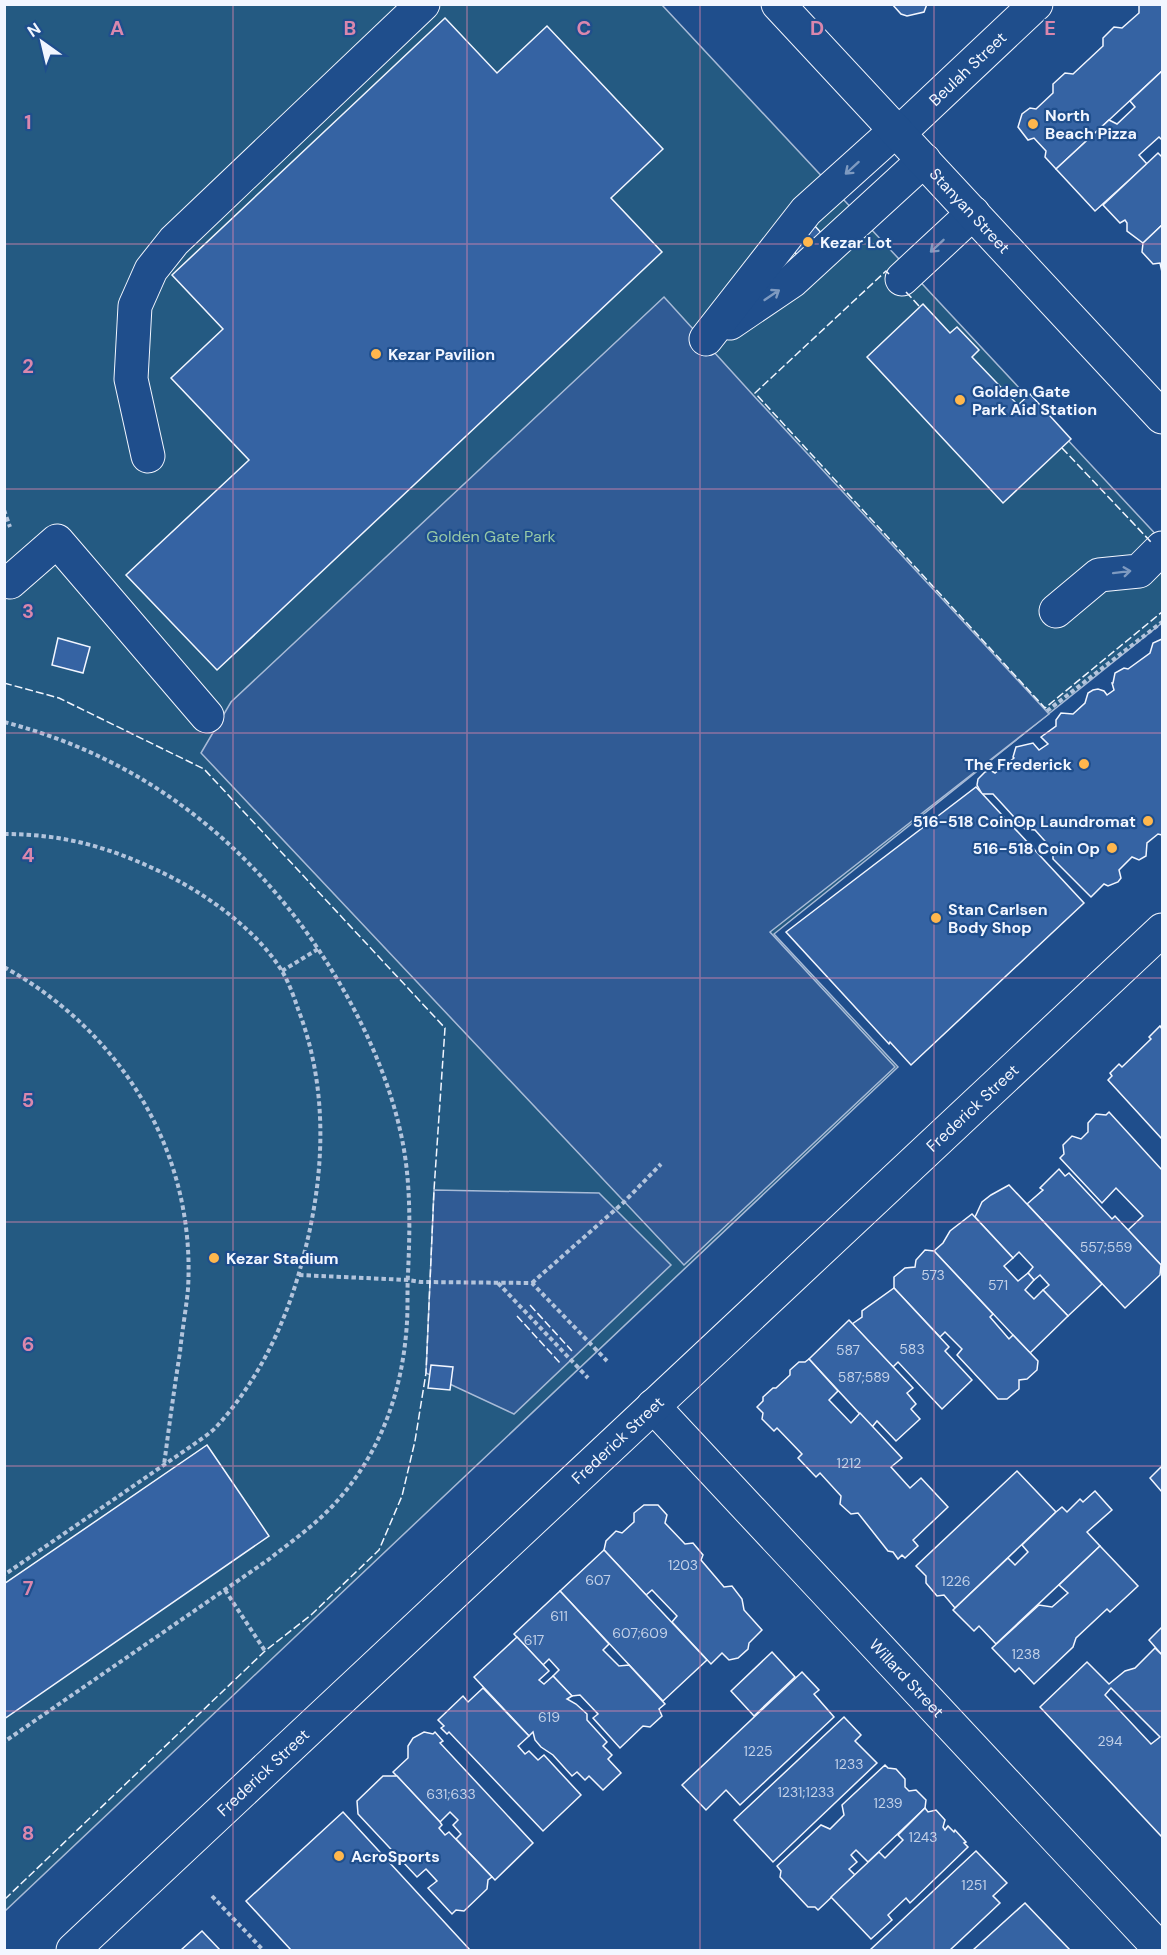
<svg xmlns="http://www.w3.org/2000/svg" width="1167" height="1955" viewBox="0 0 1167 1955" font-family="'DM Sans',sans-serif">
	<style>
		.green { fill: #245a82; stroke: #a8bbd7; stroke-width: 1.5 }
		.parking { fill: #305b95; stroke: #a8bbd7; stroke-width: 1.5 }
		.building { fill: #3563a3; stroke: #f2f6ff; stroke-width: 1.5; fill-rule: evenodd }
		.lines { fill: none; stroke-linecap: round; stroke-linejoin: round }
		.minor-casing { stroke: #f2f6ff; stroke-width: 35 }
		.major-casing { stroke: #f2f6ff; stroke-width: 35 }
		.path { stroke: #b3c4dc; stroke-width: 4; stroke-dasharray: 4.5 3; stroke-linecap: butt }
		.minor { stroke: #1f4e8c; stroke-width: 33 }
		.major { stroke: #1f4e8c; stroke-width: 33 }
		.fence { stroke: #f2f6ff; stroke-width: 1.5; stroke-dasharray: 8 3; stroke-linecap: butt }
		.oneway { stroke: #7e9ac0 }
		.grid { fill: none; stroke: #da87ad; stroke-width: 1.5; stroke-opacity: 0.55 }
		.poi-dot { fill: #ffb74d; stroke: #1f4e8c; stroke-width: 2 }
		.labels { text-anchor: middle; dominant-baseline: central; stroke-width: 4.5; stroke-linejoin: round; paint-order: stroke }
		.number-label { font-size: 14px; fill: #c3d1e8 }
		.street-label { font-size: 16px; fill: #f2f6ff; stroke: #1f4e8c }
		.poi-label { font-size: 16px; font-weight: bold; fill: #f2f6ff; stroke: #1f4e8c; text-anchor: start }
		.park-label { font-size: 16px; fill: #97c8a6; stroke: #1f4e8c }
		.grid-label { font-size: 20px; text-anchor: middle; font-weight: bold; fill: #da87ad; stroke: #1f4e8c; stroke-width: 4.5; stroke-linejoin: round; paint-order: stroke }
	</style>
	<rect width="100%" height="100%" fill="#1f4e8c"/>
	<path class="green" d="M5 5H662L1162 541V623L774 934 898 1067 5 1911Z"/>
	<g class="parking">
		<path d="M664 297 753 395 1049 714 770 932 895 1067 684 1265 201 753 231 702Z"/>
		<path d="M434 1190 599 1193 671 1265 514 1414 426 1373Z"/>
	</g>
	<g class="building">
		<path d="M892 4H927L924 12 907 16 901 14Z"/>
		<path d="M1139 4H1162V71L1056 169 1045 157 1046 151 1034 138 1028 140 1018 127 1022 114 1030 108 1036 109 1053 93V84L1065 73 1073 74 1103 46V38L1114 27 1122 28 1139 13Z"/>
		<path d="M445 18 497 73 547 26 663 149 611 198 662 252 217 670 126 575 249 460 171 378 223 329 172 275Z"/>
		<path d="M1162 71V140L1159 137 1139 155 1147 164 1095 211 1056 169 1109 120 1117 124 1135 107 1130 101Z"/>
		<path d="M1158 153 1162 157V225L1143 243 1127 231V223L1125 220 1120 223 1103 205Z"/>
		<path d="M813 224 826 238 803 261 789 246Z"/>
		<path d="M1162 225V272L1160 263 1153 264 1142 252 1143 243Z"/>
		<path d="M923 304 950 333 957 327 979 350 972 357 1018 405 1030 394 1071 439 1003 503 867 357Z"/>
		<path d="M58 638 90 647 83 673 52 665Z"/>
		<path d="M1162 639V835L1158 834 1147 843 1146 856 1139 860 1132 857 1119 870 1121 878 1118 882 1108 886 1104 884 1091 897 1053 859V850L1035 830 1025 829 993 794H982L977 785 978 779 985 772 990 770 995 773 1014 758 1013 757 1016 747 1033 743 1039 750 1048 744 1041 737 1056 726V720L1061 713 1073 714 1085 703 1088 693 1093 690 1098 689 1104 691 1107 695 1114 690 1112 683H1113L1115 673 1124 668 1128 669 1150 653 1153 643Z"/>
		<path d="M976 787 1084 903 911 1065 890 1042 889 1044 786 932Z"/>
		<path d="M1160 1026 1162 1029V1139L1108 1080 1112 1076 1110 1073 1119 1064 1122 1067 1151 1039 1149 1037Z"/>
		<path d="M1109 1112 1162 1170V1266L1128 1230 1143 1216 1116 1188 1102 1203 1060 1158 1064 1154 1063 1145 1072 1136 1081 1139 1088 1132V1123L1096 1114 1106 1115Z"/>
		<path d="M1059 1169 1065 1176 1069 1173 1112 1219 1115 1216 1161 1265 1160 1275 1125 1308 1027 1204 1043 1190 1040 1188Z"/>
		<path d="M1009 1185 1102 1284 1068 1316 1043 1290 1049 1285 1040 1275 1034 1280 1028 1273 1033 1267 1019 1252 1013 1258 975 1217 982 1202 991 1195Z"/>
		<path d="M972 1214 1013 1258 1004 1266 1018 1281 1028 1273 1034 1280 1025 1290 1034 1299 1043 1290 1068 1316 1030 1353 934 1251 943 1243 950 1231Z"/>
		<path d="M925 1250 934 1251 993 1314 990 1317 1009 1339 1013 1335 1038 1361 1037 1370 1027 1379 1019 1380V1389L1007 1399H998L957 1355 962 1349 945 1332 940 1337 894 1288V1277L905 1268 915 1267 916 1260Z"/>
		<path d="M894 1288 949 1347 945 1351 972 1380 942 1409 898 1362 893 1367 852 1324 862 1317V1311Z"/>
		<path d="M849 1320 913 1388 907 1393 916 1404 911 1409 920 1419 896 1441 877 1421 872 1427 809 1359Z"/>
		<path d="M809 1359 838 1391 829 1400 851 1423 860 1413 902 1458 891 1467 910 1488 921 1478 948 1507 913 1540 918 1546 905 1558 902 1555 898 1559 893 1552 888 1551 858 1513 851 1514 840 1504 841 1496 820 1473 816 1477 798 1458 802 1454 777 1428 774 1431 762 1419 763 1413 757 1407 763 1401V1397L773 1388H776L790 1375V1370L799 1362H805Z"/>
		<path d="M431 1365 453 1367 450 1390 428 1388Z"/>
		<path d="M207 1445 269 1536 4 1719V1584Z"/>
		<path d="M1162 1466V1492L1150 1478Z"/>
		<path d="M1017 1471 1056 1512 955 1608 944 1595 937 1596 926 1583V1576L916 1566Z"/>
		<path d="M1095 1491 1112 1510 1087 1532 1100 1546 996 1644 979 1626 974 1631 953 1610 1008 1558 1015 1565 1028 1552 1022 1545 1056 1512 1062 1507 1067 1512 1080 1499 1083 1502Z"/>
		<path d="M644 1505H658L667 1515 665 1523 685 1544 693 1543 703 1555 701 1560 724 1587 732 1586 742 1599 744 1610 762 1630 749 1643 748 1649 738 1658 729 1660 722 1653 711 1664 672 1622 677 1616 652 1590 646 1595 604 1550 606 1541 616 1531 622 1533 634 1522V1513Z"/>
		<path d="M1100 1546 1138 1586 1110 1612 1107 1609 1076 1638 1073 1647 1034 1684 1019 1668 1015 1672 992 1648 1039 1605 1052 1607 1068 1593 1059 1585Z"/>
		<path d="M604 1550 707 1660 663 1701 560 1591Z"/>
		<path d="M560 1591 609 1644 603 1650 619 1666 629 1665 665 1704 659 1709 662 1716 650 1727 643 1726 620 1748 593 1718 598 1714 580 1695 572 1696 553 1676 559 1670 549 1659 543 1665 514 1634Z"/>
		<path d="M1162 1627V1655L1149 1640Z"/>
		<path d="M517 1637 549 1671 539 1680 544 1684 553 1676 572 1696 567 1699 576 1704 587 1714V1720L607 1742 603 1746 612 1755 608 1759 621 1773 603 1790 589 1776 585 1780 577 1772 572 1776 553 1755 541 1747 535 1740 533 1732 529 1736 474 1677Z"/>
		<path d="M1155 1648 1162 1655V1837L1040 1707 1087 1662 1109 1684 1125 1671 1135 1668ZM1111 1688 1160 1737 1151 1744 1105 1695Z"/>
		<path d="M772 1652 795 1677 754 1716 731 1691Z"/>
		<path d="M802 1672 819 1690 814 1694 834 1717 740 1805 726 1790 706 1810 682 1785Z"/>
		<path d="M483 1688 529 1736 518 1746 525 1754 529 1751 538 1760 544 1755 581 1795 543 1831 449 1732 447 1734 441 1728 444 1726 438 1720 463 1696 468 1702Z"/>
		<path d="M844 1717 861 1735 855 1741 877 1763 773 1862 734 1820Z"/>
		<path d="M424 1732 433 1734 435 1732 443 1741 440 1743 533 1843 495 1880 456 1839 461 1834 453 1825 458 1820 450 1812 440 1822 393 1772 408 1758V1746L413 1738Z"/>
		<path d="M885 1765 888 1768 896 1769 905 1779V1787L909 1791 916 1790 926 1800 925 1808 868 1862 856 1850 851 1855 857 1862 849 1869 855 1875 818 1910 815 1907H808L780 1877 781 1871 777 1866 821 1825 830 1829 844 1815 842 1805Z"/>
		<path d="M383 1776H397L440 1822 442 1825 439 1828 445 1835 449 1832 492 1877 488 1880 487 1889 464 1911 456 1910 452 1914 428 1888 437 1881 426 1869 417 1877 358 1814 357 1801Z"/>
		<path d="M925 1808 928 1812 936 1810 945 1820 943 1827 945 1830 948 1826 954 1832 955 1830 966 1842 964 1843 968 1847 910 1903 906 1898 888 1915 892 1920 871 1939 831 1897 879 1852 885 1858 903 1840 898 1835Z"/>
		<path d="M343 1812 470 1950H291L246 1901Z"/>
		<path d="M976 1851 1007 1883 993 1896 1000 1903 950 1950H870Z"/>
		<path d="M1025 1903 1070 1950H973Z"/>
		<path d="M202 1931 220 1950H181Z"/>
	</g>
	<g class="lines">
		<g class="minor-casing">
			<g id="minor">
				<path id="s1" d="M899 133 1036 4"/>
				<path d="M902 279 973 213"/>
				<path d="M730 323 792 281 924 160"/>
				<path d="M706 339 806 211 896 130"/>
				<path d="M148 456 131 379 135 306 151 270 174 241 423 4"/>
				<path d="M10 582 57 541 207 716"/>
				<path d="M1056 611 1099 575 1139 571 1162 548"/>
				<path id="s2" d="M653 1406 1161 1950"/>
			</g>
		</g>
		<g class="major-casing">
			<g id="major">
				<path id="s3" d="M778 4 1162 417"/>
				<path id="s4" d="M73 1950 1162 930"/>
			</g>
		</g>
		<g class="path">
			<path d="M4 510 10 527"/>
			<path d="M1047 711 1162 622"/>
			<path d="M4 722C158 762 272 861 348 998 372 1042 392 1090 402 1139 411 1183 410 1229 408 1274 407 1290 408 1306 407 1322 403 1389 382 1450 338 1500 318 1523 292 1541 268 1560L4 1742"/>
			<path d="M4 834C63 834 109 847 161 872 205 893 256 929 282 971 289 983 294 997 298 1009 329 1089 325 1176 303 1258 288 1318 260 1379 217 1426 211 1433 201 1439 193 1445L4 1575"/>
			<path d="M4 967C122 1032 196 1153 188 1289 186 1310 182 1331 180 1352 174 1390 169 1427 164 1465"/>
			<path d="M282 971 318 949"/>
			<path d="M299 1275 408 1280 421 1282 532 1283 607 1361"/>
			<path d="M498 1283 588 1378"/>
			<path d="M532 1283 624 1202 661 1164"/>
			<path d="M225 1590 265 1651"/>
			<path d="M212 1896 263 1950"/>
		</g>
		<use href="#minor" class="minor"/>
		<use href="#major" class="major"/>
		<g class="fence">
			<path d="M889 274 886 271 755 393 1045 708 1162 612"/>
			<path d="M906 292 920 307"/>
			<path d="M1062 448 1151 542"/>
			<path d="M4 683 59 698 204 769 445 1028 434 1190 426 1373 415 1441 402 1496 379 1550 311 1615 265 1651 4 1900"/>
			<path d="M530 1305 572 1351"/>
			<path d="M517 1316 560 1363"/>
		</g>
	</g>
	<defs><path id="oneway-shaft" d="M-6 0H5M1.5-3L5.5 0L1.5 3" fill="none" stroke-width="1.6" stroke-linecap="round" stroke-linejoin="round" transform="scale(1.5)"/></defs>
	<g class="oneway">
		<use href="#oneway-shaft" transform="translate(852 168) rotate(138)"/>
		<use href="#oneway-shaft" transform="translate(937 246) rotate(137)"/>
		<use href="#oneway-shaft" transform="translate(772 295) rotate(-34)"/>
		<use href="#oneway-shaft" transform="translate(1122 572) rotate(-7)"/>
	</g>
	<path class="grid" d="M233 4V1950M467 4V1950M700 4V1950M934 4V1950M4 244H1162M4 489H1162M4 733H1162M4 978H1162M4 1222H1162M4 1466H1162M4 1711H1162"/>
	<g class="poi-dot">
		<circle cx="1033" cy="124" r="6"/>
		<circle cx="808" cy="242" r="6"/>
		<circle cx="376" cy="354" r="6"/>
		<circle cx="960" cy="400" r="6"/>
		<circle cx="1084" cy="764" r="6"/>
		<circle cx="1148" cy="821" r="6"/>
		<circle cx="1112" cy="848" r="6"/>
		<circle cx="936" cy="918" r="6"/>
		<circle cx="214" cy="1258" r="6"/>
		<circle cx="339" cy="1856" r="6"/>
	</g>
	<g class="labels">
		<g class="number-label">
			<text x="1106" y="1247">557;559</text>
			<text x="933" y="1275">573</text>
			<text x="998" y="1285">571</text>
			<text x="912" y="1349">583</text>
			<text x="848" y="1350">587</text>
			<text x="864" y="1377">587;589</text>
			<text x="849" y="1463">1212</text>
			<text x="683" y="1565">1203</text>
			<text x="598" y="1580">607</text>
			<text x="956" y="1581">1226</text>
			<text x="559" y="1616">611</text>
			<text x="640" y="1633">607;609</text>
			<text x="534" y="1640">617</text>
			<text x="1026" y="1654">1238</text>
			<text x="549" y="1717">619</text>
			<text x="1110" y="1741">294</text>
			<text x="758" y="1751">1225</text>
			<text x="849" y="1764">1233</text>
			<text x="806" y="1792">1231;1233</text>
			<text x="451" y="1794">631;633</text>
			<text x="888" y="1803">1239</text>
			<text x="923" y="1837">1243</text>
			<text x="974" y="1885">1251</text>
		</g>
		<g class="street-label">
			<text stroke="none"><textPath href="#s1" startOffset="94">Beulah Street</textPath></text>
			<text stroke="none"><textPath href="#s3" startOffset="282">Stanyan Street</textPath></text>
			<text stroke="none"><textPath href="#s4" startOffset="1232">Frederick Street</textPath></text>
			<text stroke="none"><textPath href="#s4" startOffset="746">Frederick Street</textPath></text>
			<text stroke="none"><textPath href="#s2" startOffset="372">Willard Street</textPath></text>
			<text stroke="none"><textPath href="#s4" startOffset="260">Frederick Street</textPath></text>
		</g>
		<g class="poi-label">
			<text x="1045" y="115">North<tspan x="1045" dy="18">Beach Pizza</tspan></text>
			<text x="820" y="242">Kezar Lot</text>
			<text x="388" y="354">Kezar Pavilion</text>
			<text x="972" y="391">Golden Gate<tspan x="972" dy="18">Park Aid Station</tspan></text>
			<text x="1072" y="764" text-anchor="end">The Frederick</text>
			<text x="1136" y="821" text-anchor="end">516-518 CoinOp Laundromat</text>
			<text x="1100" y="848" text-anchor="end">516-518 Coin Op</text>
			<text x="948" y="909">Stan Carlsen<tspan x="948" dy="18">Body Shop</tspan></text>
			<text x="226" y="1258">Kezar Stadium</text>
			<text x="351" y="1856">AcroSports</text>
		</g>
		<g class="park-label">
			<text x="491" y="536">Golden Gate Park</text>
		</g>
	</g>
	<g class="grid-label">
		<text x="117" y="35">A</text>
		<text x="350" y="35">B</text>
		<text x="584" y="35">C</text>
		<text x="817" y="35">D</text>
		<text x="1050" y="35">E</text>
		<text x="28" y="129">1</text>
		<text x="28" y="373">2</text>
		<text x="28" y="618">3</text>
		<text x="28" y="862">4</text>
		<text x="28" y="1107">5</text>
		<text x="28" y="1351">6</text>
		<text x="28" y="1595">7</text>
		<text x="28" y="1840">8</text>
	</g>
	<rect width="1167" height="1955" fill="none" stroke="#f2f6ff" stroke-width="12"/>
	<g transform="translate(42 42) rotate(326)" stroke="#1f4e8c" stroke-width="4.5" paint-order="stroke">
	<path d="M0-4.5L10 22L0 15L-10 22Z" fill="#f2f6ff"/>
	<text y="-9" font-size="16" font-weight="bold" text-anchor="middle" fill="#f2f6ff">N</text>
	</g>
</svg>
